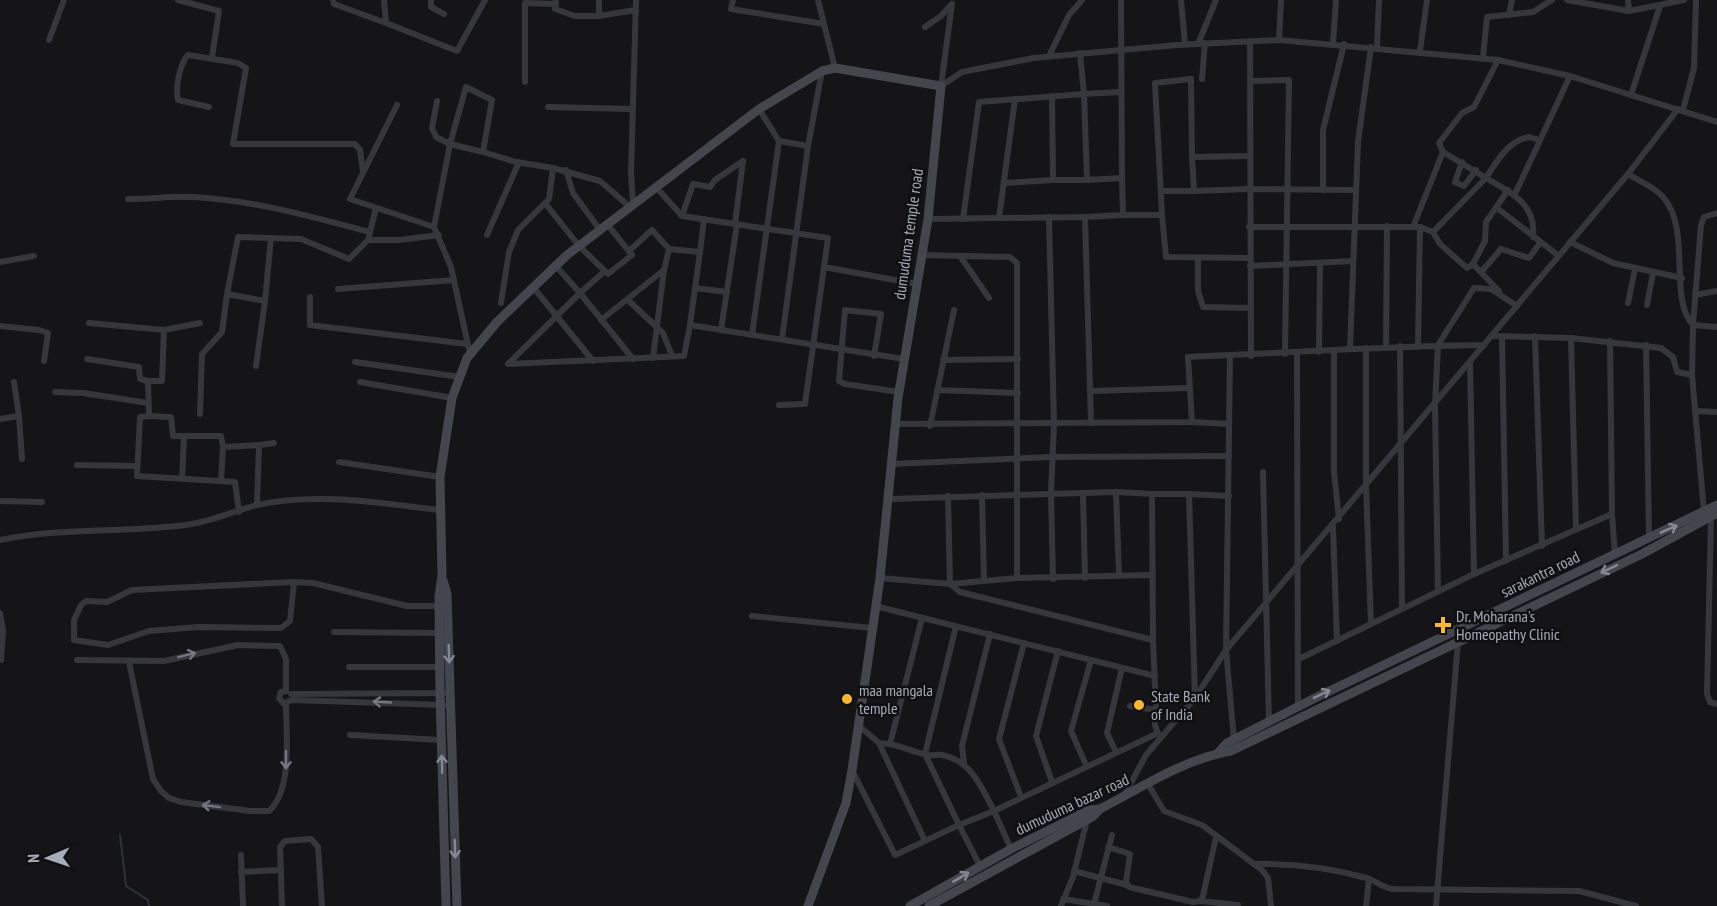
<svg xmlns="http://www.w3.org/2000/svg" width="1717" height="906" viewBox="0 0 1717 906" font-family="'PT Sans Narrow',sans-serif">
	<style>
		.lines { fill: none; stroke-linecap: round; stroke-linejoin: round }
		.stream { stroke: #2b343c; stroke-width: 2 }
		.street { stroke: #36373d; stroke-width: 6 }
		.secondary { stroke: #44464d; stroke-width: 9 }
		.oneway { stroke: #848893 }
		.oneway2 { stroke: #747781 }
		.poi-dot { fill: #fcb828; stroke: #101013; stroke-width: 2 }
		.labels { text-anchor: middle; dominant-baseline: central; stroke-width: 5; stroke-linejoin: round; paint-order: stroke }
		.street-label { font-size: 16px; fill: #a6acb8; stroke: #101013 }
		.poi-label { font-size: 16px; fill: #a6acb8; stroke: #101013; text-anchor: start }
	</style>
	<rect width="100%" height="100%" fill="#151518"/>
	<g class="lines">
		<path class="stream" d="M120 835 126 886 148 900 149 906"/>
		<g class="street">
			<path d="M178 0 219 11 212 58"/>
			<path d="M333 0 334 4 386 23 384 0"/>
			<path d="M431 0V7L444 14"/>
			<path d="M733 0 731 9 824 24"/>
			<path d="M818 0 835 68"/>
			<path d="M1181 0 1185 44"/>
			<path d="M1567 0 1629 11 1684 0"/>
			<path d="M1628 0 1629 11"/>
			<path d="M556 2 555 9 575 16H599V0"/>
			<path d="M1509 15 1512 0"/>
			<path d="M599 16 636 10"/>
			<path d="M386 23 457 51 485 0"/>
			<path d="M925 27 941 16 952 4"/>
			<path d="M49 40 64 0"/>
			<path d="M1279 40 1281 0"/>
			<path d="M1250 41 1251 356"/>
			<path d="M1333 43 1336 0"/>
			<path d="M1198 44 1216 0"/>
			<path d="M1377 48 1379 0"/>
			<path d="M1420 51 1427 0"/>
			<path d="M1049 56 1069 15 1082 0"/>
			<path d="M1483 58 1487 17 1533 12 1552 0"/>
			<path d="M1202 79 1205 43"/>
			<path d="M1250 81 1289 80 1285 354"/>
			<path d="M525 82V3L556 4"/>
			<path d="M941 86 962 72 1034 58 1177 45 1279 40 1498 60 1570 76 1717 122"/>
			<path d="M941 86 952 4"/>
			<path d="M1631 95 1660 6"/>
			<path d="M397 105 350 199 434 227 450 144 466 87 492 100 483 152 450 144 436 137 432 128 437 101"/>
			<path d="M209 107 178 100C175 88 180 63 188 55L238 63 246 68 233 144H355L360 150 363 172"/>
			<path d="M548 107 632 109"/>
			<path d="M759 109 779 141 808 146"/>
			<path d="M1683 110 1694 68 1696 0"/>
			<path d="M483 152 516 162 553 168 549 199 518 230 509 252 501 303"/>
			<path d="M1443 152 1439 143 1462 113 1474 107 1498 60"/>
			<path d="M1192 157 1194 191 1249 189 1356 190"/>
			<path d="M1462 162 1455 182 1464 186 1476 170"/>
			<path d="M553 168 600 181 630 207"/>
			<path d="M566 170 573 193 600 230"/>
			<path d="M1628 174C1639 181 1655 187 1663 197 1692 229 1668 299 1693 325L1717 327"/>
			<path d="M1122 178 1123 215H1162L1155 83 1191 79 1192 157 1249 156"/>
			<path d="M1053 180H1087L1084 94 1120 92"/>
			<path d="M1087 180 1122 178 1121 0"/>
			<path d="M1004 183 1053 180 1052 96"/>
			<path d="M656 187 682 216 828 238 805 404 779 405"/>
			<path d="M1323 190V130L1344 44"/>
			<path d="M1161 191H1194"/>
			<path d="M1515 194 1570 76"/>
			<path d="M128 199C150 199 172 196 193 197 253 200 312 217 370 232"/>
			<path d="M545 203 579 246 605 271"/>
			<path d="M633 204 631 173 636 0"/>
			<path d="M1497 208 1559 256"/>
			<path d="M1162 215 1166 257 1250 258"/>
			<path d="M682 216 693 184 710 187 715 180 743 161 735 224"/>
			<path d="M1049 217 1054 424 1051 493 1053 579"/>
			<path d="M1085 217 1123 215"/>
			<path d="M999 218 1015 99"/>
			<path d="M928 219 1085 217 1091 423"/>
			<path d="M963 219 979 102 1084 94 1080 53"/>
			<path d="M607 224 632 255 608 274 605 271 580 293 633 359"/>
			<path d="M434 227 451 267 470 354"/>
			<path d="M1249 227H1420L1418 346"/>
			<path d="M1413 227 1443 152 1486 178C1497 161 1508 141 1529 137L1539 140"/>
			<path d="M1420 227 1433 232 1486 178C1510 192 1537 204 1533 237"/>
			<path d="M1433 232 1440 244 1467 268 1473 264 1499 291"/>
			<path d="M487 235 519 162"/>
			<path d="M368 240H399L439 235"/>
			<path d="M1570 242 1613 263 1682 278"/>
			<path d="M669 249 700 252 704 219"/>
			<path d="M921 255 1010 257 1017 263V578"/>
			<path d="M960 256 989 298"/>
			<path d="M1198 259V291L1203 307 1250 308"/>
			<path d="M0 262 34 256"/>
			<path d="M1473 264 1485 241 1486 222 1508 190"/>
			<path d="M556 266 580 293 508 364 684 356 690 325 904 359"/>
			<path d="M1250 266 1353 261"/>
			<path d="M824 267 917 284"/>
			<path d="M1482 271 1501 249 1529 258 1540 243"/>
			<path d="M533 287 593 361"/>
			<path d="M695 288 727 292"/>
			<path d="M338 289 454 280"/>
			<path d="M227 294 238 237 271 238"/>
			<path d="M1695 295 1717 291"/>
			<path d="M310 297V325L467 344"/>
			<path d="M628 300 663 333 672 356"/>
			<path d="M1628 303 1635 269"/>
			<path d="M1647 305 1653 273"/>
			<path d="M601 320 664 270 669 249 652 230 629 251"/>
			<path d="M89 323 164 330"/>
			<path d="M200 323 164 330 162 381H148L149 416 171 417 173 436H221L223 447 259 445 257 505"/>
			<path d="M690 325 700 252"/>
			<path d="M0 326 39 330 48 333 44 361"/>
			<path d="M721 330 737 224"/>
			<path d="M752 335 779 141"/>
			<path d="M1492 336 1571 338 1661 348 1673 357 1677 372 1692 375"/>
			<path d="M1502 336 1506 561"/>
			<path d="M1535 336 1542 546"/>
			<path d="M1571 338 1576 528"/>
			<path d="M782 339 808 146 822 71"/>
			<path d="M1646 345 1649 538"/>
			<path d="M1386 346 1387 226"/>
			<path d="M1400 346 1402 608"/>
			<path d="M1366 348V485L1371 624"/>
			<path d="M1350 349 1358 142 1371 47"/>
			<path d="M1334 350V472L1339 519"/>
			<path d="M1319 352 1320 263"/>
			<path d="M1297 354 1298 707"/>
			<path d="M874 356 881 314 845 310 839 381 845 384 899 392"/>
			<path d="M1230 356 1226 650 1234 740"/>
			<path d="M653 358 664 270"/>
			<path d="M87 359 139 367 140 379 148 381"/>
			<path d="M943 360 1018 359"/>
			<path d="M355 362 460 377"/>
			<path d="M1470 362 1474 574"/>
			<path d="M256 366 265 301"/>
			<path d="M360 382 452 398"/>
			<path d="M937 390 1018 393"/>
			<path d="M1090 391 1189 388"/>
			<path d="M55 392 83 393 148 403"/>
			<path d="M1695 411 1717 412"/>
			<path d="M200 414 202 354 222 332 227 294 265 301 271 238 301 239 349 259 368 240 376 208"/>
			<path d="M19 416 22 459"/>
			<path d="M149 416 140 417 137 476 235 482 239 512"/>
			<path d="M0 419 19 416 14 382"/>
			<path d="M1192 422 1229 424"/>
			<path d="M896 424 1192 422 1188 357C1287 353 1385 346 1484 345"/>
			<path d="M930 426 954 310"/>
			<path d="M259 445 274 443"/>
			<path d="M339 462 440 477"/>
			<path d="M892 464 1052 457 1229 456"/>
			<path d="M77 465 137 466"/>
			<path d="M1263 472 1269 722"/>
			<path d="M182 479 184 437"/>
			<path d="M221 481 223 447"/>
			<path d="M1116 492 1119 575"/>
			<path d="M1083 493 1085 578"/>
			<path d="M1152 494H1189"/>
			<path d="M982 495 984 580"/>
			<path d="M948 496 950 584 960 592 1153 640 1156 710"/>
			<path d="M890 499 1116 492 1152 494 1153 640"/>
			<path d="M0 501 42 502"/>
			<path d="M1704 512 1692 375 1693 325 1701 225 1704 217 1717 213"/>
			<path d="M1612 514 1615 554"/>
			<path d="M1711 517 1707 694 1710 702 1717 704"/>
			<path d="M1333 527 1337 641"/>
			<path d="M0 540C61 527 125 533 186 525 211 522 233 511 257 505 316 492 379 503 439 510"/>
			<path d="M880 578 950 584 1017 578 1153 575"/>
			<path d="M294 582 290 621 281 628 198 627 149 631 108 645 74 640V620L81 605 86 601 107 602 132 590 294 582 313 583 407 606H439"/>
			<path d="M1438 591 1435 405 1438 345 1474 288 1491 289 1517 306"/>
			<path d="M875 606 1155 676"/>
			<path d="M0 613 3 630 1 660"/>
			<path d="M752 616 872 628"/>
			<path d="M334 632 439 633"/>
			<path d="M1299 659 1474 574 1612 514 1610 341"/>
			<path d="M77 660 164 661 238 645 280 646 286 659V691"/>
			<path d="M129 662 153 779 161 791 169 798 181 802 250 811H269C293 789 286 734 286 704"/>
			<path d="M349 667H440"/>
			<path d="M286 691 281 692 279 698 284 704 291 700 444 705"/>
			<path d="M291 694 444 693"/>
			<path d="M1195 697 1189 494 1229 496"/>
			<path d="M1130 706 1156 710 1155 725 1158 734"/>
			<path d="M858 725 879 743C901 744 908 751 928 755 933 756 937 754 942 755 971 760 982 788 994 811L1158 733"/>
			<path d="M350 735 441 740"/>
			<path d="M879 743 925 841"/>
			<path d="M890 744 922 618"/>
			<path d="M1116 752 1107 733 1122 668"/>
			<path d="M964 764 962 746 990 634"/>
			<path d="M1086 765 1071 731 1091 660"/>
			<path d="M852 770 895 855 959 825 925 754 956 626"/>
			<path d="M1052 782 1036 736 1058 651"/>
			<path d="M1148 784 1164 811 1202 825 1262 870 1268 878 1271 906"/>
			<path d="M1124 796 1146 755 1195 698 1226 650 1628 174 1678 109"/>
			<path d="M1021 797 999 739 1024 643"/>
			<path d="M1108 847 1130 854 1126 882 1129 887 1193 902 1200 901 1203 896 1216 837"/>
			<path d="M241 855 243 906"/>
			<path d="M1254 864C1291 863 1331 868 1367 878 1376 881 1383 888 1393 889L1579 891 1636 906"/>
			<path d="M980 866 959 825 994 811 1011 849"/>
			<path d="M1074 871 1127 885"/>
			<path d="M241 872 281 870"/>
			<path d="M1063 899 1107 906"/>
			<path d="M1200 901 1238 905"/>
			<path d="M1094 904 1112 835"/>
			<path d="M282 906 280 847 285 841 311 839 318 847 322 906"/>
			<path d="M1061 906 1073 877 1087 820"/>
			<path d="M1366 906 1369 879"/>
			<path d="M1436 906 1458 642"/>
		</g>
		<g class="secondary">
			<path d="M443 580 447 594 457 906"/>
			<path d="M1217 754 1227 743 1317 697 1717 505"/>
			<path d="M446 906 440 693 439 597 442 575 440 477 452 398 467 358 497 322 567 255 759 109 822 71 835 68 941 86 928 219 898 398 880 578 852 770 846 803 808 906"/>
			<path d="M910 906 1011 849 1089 810 1100 809C1141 788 1184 759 1231 751L1642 554 1717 513"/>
			<path d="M929 906 1092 817 1100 809"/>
		</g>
	</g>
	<defs><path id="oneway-shaft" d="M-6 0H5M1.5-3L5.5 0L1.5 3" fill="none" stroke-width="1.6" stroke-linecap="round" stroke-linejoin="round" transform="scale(1.5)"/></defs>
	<g class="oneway">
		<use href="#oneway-shaft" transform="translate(1669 529) rotate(-24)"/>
		<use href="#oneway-shaft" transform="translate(1609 569) rotate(155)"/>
		<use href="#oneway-shaft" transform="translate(449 654) rotate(88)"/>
		<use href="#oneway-shaft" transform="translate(1322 694) rotate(-26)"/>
		<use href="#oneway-shaft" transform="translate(442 764) rotate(-91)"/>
		<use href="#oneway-shaft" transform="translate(455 849) rotate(88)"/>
		<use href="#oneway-shaft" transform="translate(961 877) rotate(-31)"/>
	</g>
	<g class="oneway2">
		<use href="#oneway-shaft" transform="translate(187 655) rotate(-14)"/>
		<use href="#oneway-shaft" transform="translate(382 702) rotate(-177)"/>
		<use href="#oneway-shaft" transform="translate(286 760) rotate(90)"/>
		<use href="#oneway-shaft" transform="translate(211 806) rotate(-173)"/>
	</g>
	<g class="poi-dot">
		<path d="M1440 616h6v6h6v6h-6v6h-6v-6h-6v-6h6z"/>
		<circle cx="847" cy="699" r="6"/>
		<circle cx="1139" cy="705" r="6"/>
	</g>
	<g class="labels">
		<g class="street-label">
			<text transform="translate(908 234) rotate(-82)">dumuduma temple road</text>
			<text transform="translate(1540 574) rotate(-26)">sarakantra road</text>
			<text transform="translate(1072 804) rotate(-25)">dumuduma bazar road</text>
		</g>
		<g class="poi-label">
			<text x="1456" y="616">Dr. Moharana's<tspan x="1456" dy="18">Homeopathy Clinic</tspan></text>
			<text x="859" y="690">maa mangala<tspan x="859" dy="18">temple</tspan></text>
			<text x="1151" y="696">State Bank<tspan x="1151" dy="18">of India</tspan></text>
		</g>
	</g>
	<g transform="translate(48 858) rotate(268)" stroke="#101013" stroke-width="4.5" paint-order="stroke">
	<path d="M0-4.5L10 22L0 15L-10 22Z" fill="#a6acb8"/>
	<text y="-9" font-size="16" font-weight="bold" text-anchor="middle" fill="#a6acb8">N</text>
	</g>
</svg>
